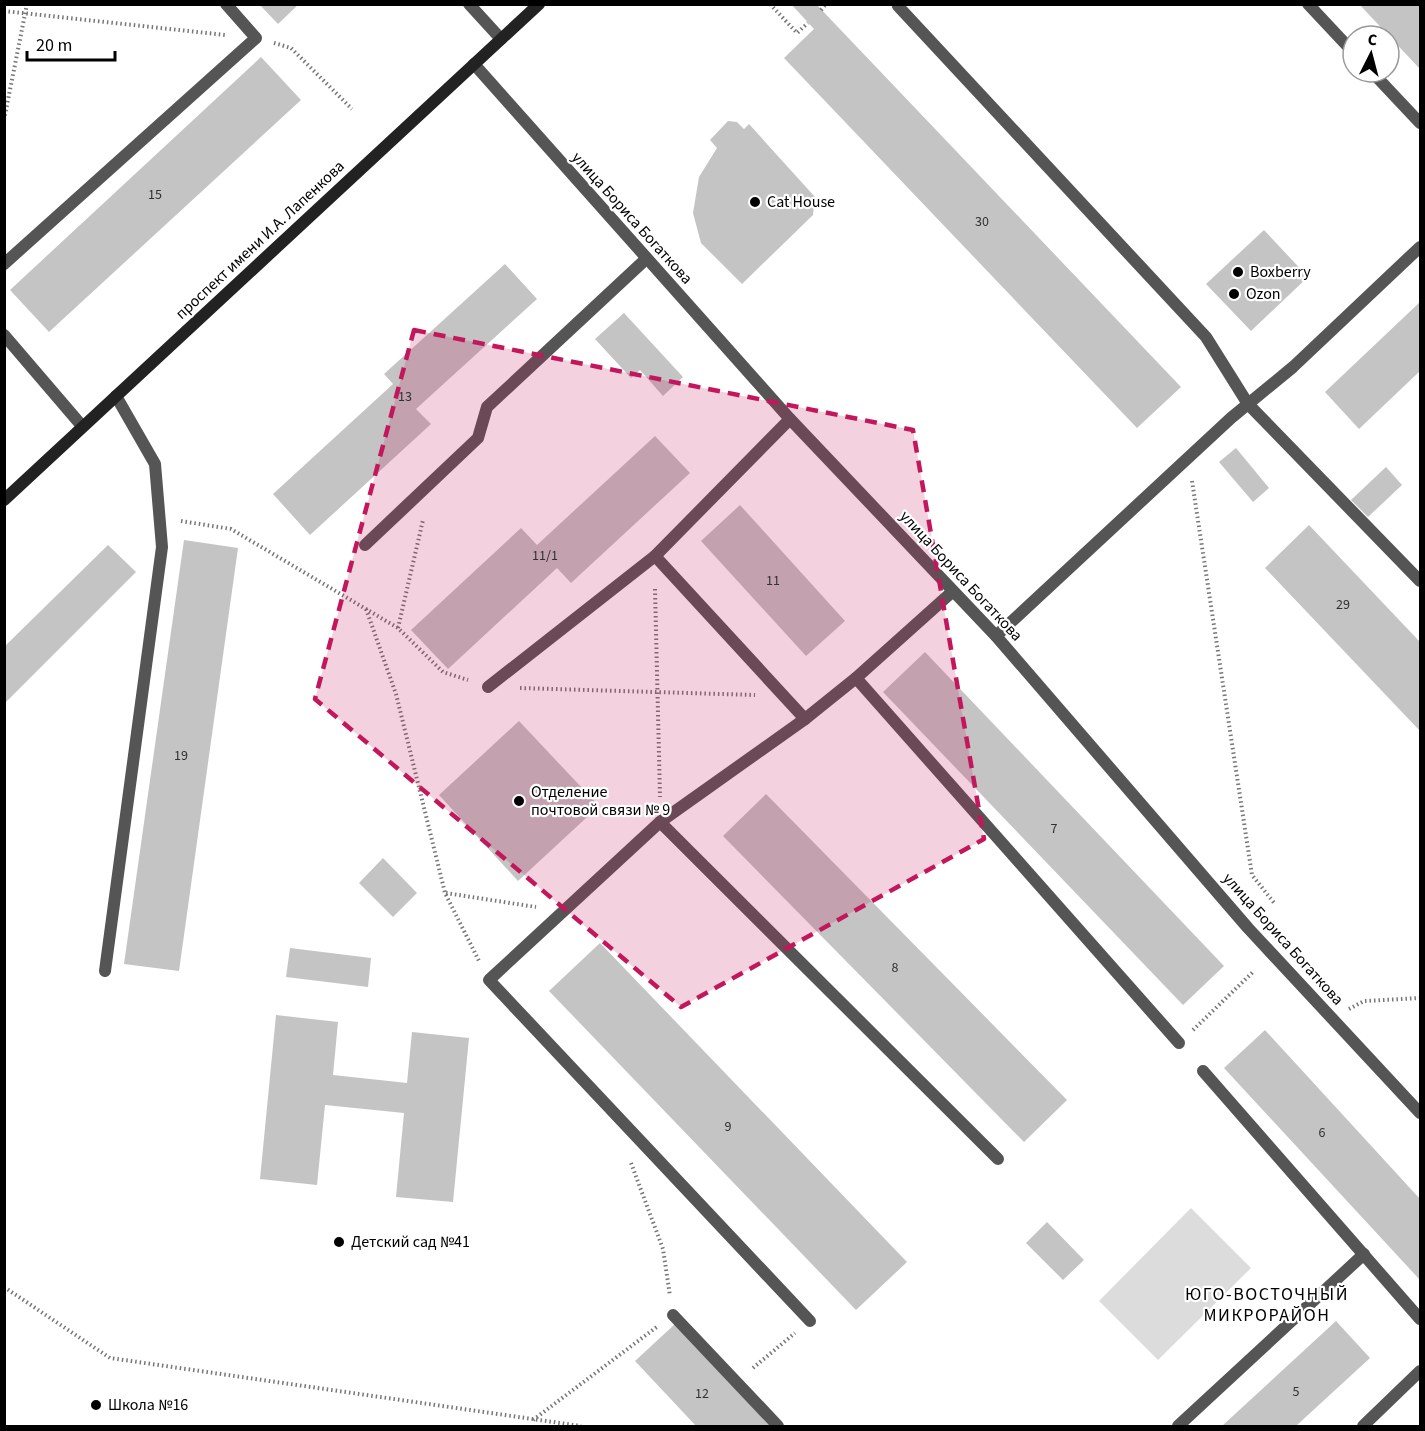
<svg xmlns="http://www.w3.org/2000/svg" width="1425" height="1431" viewBox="0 0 1425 1431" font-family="'Source Sans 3',sans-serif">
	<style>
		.green { fill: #dcdcdc }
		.building { fill: #c4c4c4 }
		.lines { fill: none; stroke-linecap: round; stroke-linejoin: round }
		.path { stroke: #777; stroke-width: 4; stroke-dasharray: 1.5 3; stroke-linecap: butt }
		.service { stroke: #555; stroke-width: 12 }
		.minor { stroke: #555; stroke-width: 12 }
		.tertiary { stroke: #555; stroke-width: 12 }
		.secondary { stroke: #222; stroke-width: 12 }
		.marked { fill: #c2185b; fill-opacity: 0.2; stroke: #c2185b; stroke-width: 4.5; stroke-dasharray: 12 8; stroke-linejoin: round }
		.poi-dot { fill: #000; stroke: #fff; stroke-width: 2 }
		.labels { text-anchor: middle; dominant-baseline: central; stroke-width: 4.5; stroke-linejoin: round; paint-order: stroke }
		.number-label { font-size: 14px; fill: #313131 }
		.poi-label { font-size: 16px; fill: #000; stroke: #fff; text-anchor: start }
		.street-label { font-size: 16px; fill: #000; stroke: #fff }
		.neighbourhood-label { font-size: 18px; letter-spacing: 1.5px; fill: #000; stroke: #fff }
	</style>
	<rect width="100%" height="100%" fill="#fff"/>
	<path class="green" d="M1191 1208 1251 1268 1158 1360 1099 1301Z"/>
	<g class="building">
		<path d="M259 4H299L278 24Z"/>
		<path d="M791 4H816L1181 387 1137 428 784 58 814 29Z"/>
		<path d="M1359 4H1420V69L1389 36Z"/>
		<path d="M261 57 301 100 49 332 10 290Z"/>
		<path d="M728 121 737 122 744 129 749 124 815 197 813 215 742 284 701 243 693 213 699 177 717 148 710 140Z"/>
		<path d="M1264 230 1308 277 1251 331 1206 284Z"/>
		<path d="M505 264 537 299 416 409 431 424 310 535 273 494 393 384 384 374Z"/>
		<path d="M1420 302V371L1359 429 1325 392Z"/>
		<path d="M624 313 683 377 663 396 640 370 631 378 595 339Z"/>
		<path d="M655 436 690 473 571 583 557 568 448 669 411 630 521 528 537 545Z"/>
		<path d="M1236 448 1269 488 1253 502 1219 462Z"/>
		<path d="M1386 467 1402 485 1368 517 1351 500Z"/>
		<path d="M740 505 845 621 806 656 701 541Z"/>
		<path d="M1309 525 1420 642V731L1265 568Z"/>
		<path d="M184 540 238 548 179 971 124 964Z"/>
		<path d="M108 545 136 572 6 702 4 647Z"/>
		<path d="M925 652 1224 966 1183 1005 883 692Z"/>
		<path d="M519 721 599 806 518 881 439 795Z"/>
		<path d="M766 794 1067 1100 1024 1142 723 836Z"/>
		<path d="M383 858 417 893 393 917 359 883Z"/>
		<path d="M600 943 907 1262 856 1310 549 991Z"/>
		<path d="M290 948 371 958 368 987 286 977Z"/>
		<path d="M276 1015 338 1022 333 1075 407 1083 412 1032 469 1038 453 1202 396 1197 404 1113 325 1105 317 1185 260 1179Z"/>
		<path d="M1265 1030 1420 1199V1280L1224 1068Z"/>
		<path d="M1047 1222 1084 1260 1063 1280 1026 1243Z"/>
		<path d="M1336 1321 1370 1358 1296 1426H1222Z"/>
		<path d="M675 1324 770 1426H696L635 1361Z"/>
	</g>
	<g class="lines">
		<g class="path">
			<path d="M770 4 797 33 808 23"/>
			<path d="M821 10 826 4"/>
			<path d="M4 11 225 35"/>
			<path d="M274 43 291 48 352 109"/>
			<path d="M4 120 27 4"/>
			<path d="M1192 481 1252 875 1275 904"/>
			<path d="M181 521 231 529 398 628 443 672 468 680"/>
			<path d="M655 589 660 797"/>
			<path d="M366 609 396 694 445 893 479 961"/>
			<path d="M398 628 423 520"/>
			<path d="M520 688 755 695"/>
			<path d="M446 893 536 907"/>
			<path d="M1349 1009 1364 1001 1420 998"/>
			<path d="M1193 1030 1253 972"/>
			<path d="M631 1163 663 1249 670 1296"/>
			<path d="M4 1287 110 1358 581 1426"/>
			<path d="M753 1368 795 1333"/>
			<path d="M533 1420 658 1326"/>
		</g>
		<g class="service">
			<path d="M899 4 898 6 1206 337 1248 404 1420 581"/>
			<path d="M1308 4 1353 52"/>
			<path d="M1372 72 1420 123"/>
			<path d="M4 264 256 38 226 4"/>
			<path d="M4 335 82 426"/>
			<path d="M365 545 478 438 487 407 646 259"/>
			<path d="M655 556 805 719"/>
			<path d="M996 636 1231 418 1293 367 1420 247"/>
			<path d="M856 678 1179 1043"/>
			<path d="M488 687 655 556 790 419"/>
			<path d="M660 822 998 1159"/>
			<path d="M105 971 162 547 155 464 116 396"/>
			<path d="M1203 1071 1420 1319"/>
			<path d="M673 1315 778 1426"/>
			<path d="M810 1321 489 980 660 822 805 719 856 678 952 592"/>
			<path d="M1178 1426 1364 1254"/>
		</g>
		<g class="minor">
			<path d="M469 4 501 39"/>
			<path d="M1363 1426 1420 1371"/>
		</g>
		<path class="tertiary" d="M474 64 790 419 996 636 1248 928 1420 1113"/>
		<path class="secondary" d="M4 500 539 4"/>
	</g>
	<path class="marked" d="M414 330 913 430 984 839 681 1007 315 699Z"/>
	<g class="poi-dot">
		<circle cx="755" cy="202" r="6"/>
		<circle cx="1238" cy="272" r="6"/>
		<circle cx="1234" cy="294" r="6"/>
		<circle cx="519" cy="801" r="6"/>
		<circle cx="339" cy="1242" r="6"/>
		<circle cx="96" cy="1405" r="6"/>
	</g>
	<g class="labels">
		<g class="number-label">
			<text x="155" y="195">15</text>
			<text x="982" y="222">30</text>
			<text x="405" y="397">13</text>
			<text x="545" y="556">11/1</text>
			<text x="773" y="581">11</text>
			<text x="1343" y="605">29</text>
			<text x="181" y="756">19</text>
			<text x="1054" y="829">7</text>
			<text x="895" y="968">8</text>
			<text x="728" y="1127">9</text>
			<text x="1322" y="1133">6</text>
			<text x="1296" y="1392">5</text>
			<text x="702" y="1394">12</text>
		</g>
		<g class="poi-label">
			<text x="767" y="202">Cat House</text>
			<text x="1250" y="272">Boxberry</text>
			<text x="1246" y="294">Ozon</text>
			<text x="531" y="792">Отделение<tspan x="531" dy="18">почтовой связи № 9</tspan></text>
			<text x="351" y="1242">Детский сад №41</text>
			<text x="108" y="1405">Школа №16</text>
		</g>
		<g class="street-label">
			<text transform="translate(632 218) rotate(48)">улица Бориса Богаткова</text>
			<text transform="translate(260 240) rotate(-43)">проспект имени И.А. Лапенкова</text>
			<text transform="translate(961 576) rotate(47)">улица Бориса Богаткова</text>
			<text transform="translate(1283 939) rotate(48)">улица Бориса Богаткова</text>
		</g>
		<g class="neighbourhood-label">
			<text x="1267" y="1294">ЮГО-ВОСТОЧНЫЙ<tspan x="1267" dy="21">МИКРОРАЙОН</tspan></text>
		</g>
	</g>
	<rect width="1425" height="1431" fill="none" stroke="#000000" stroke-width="12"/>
	<g transform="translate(1371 54) rotate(6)"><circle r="28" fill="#ffffff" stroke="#999999" stroke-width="1.5"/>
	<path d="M0-4.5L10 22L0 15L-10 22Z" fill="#000000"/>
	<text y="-9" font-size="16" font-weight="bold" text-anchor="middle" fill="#000000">С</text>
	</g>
	<path d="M27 51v9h88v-9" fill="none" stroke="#000000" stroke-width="3"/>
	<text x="36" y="51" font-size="18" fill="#000000" stroke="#ffffff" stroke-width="4.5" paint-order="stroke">20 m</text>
</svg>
